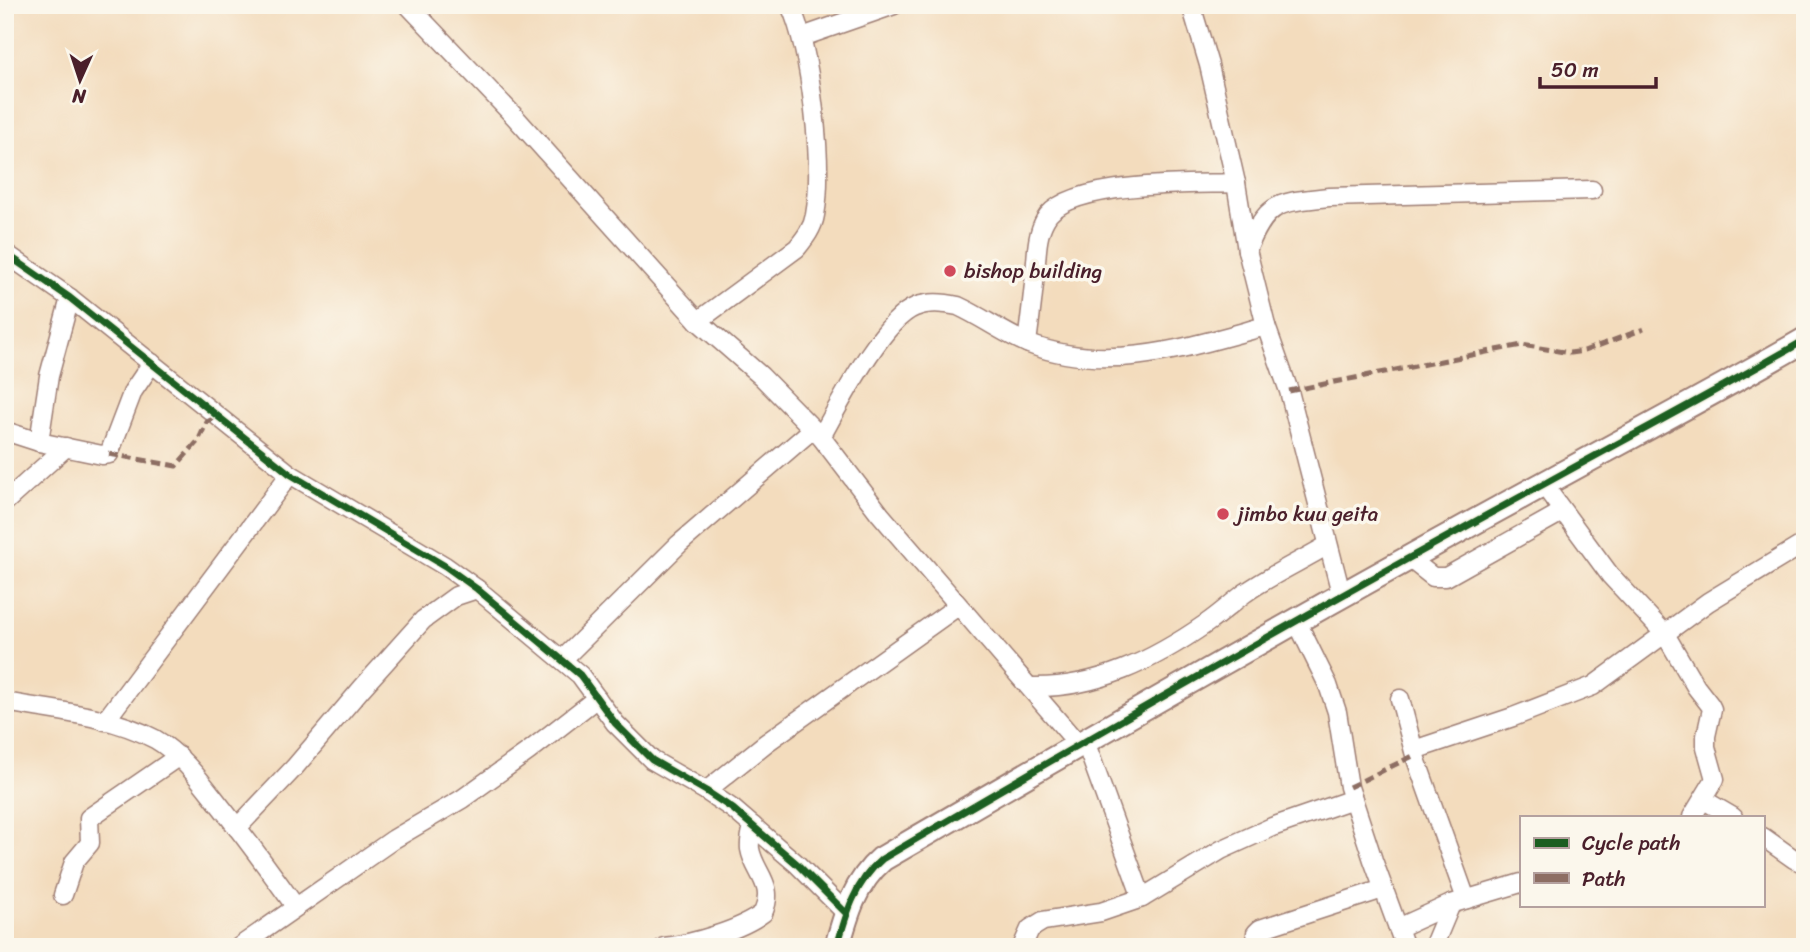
<svg xmlns="http://www.w3.org/2000/svg" width="1810" height="952" viewBox="0 0 1810 952" font-family="Sriracha,sans-serif">
	<style>
		.lines { fill: none; stroke-linecap: round; stroke-linejoin: round }
		.street-casing { stroke: #9e7e74; stroke-width: 21 }
		.secondary-casing { stroke: #9e7e74; stroke-width: 28 }
		.street { stroke: #fff; stroke-width: 18 }
		.secondary { stroke: #fff; stroke-width: 24 }
		.quiet { stroke: #8d6e63; stroke-width: 5; stroke-dasharray: 10 5; stroke-linecap: butt }
		.cycleway-casing { stroke: #fbf7ec; stroke-width: 11 }
		.cycleway { stroke: #1b5e20; stroke-width: 7 }
		.poi-dot { fill: #d1495b; stroke: #fbf7ec; stroke-width: 2.5 }
		.labels { text-anchor: middle; dominant-baseline: central; stroke-width: 7; stroke-linejoin: round; paint-order: stroke }
		.poi-label { font-size: 21px; fill: #4a1f2b; stroke: #fbf7ec; text-anchor: start }
	</style>
	<rect width="100%" height="100%" fill="#fbf7ec"/>
	<filter id="ink" filterUnits="userSpaceOnUse"><feTurbulence type="fractalNoise" baseFrequency=".0143" numOctaves="2"/><feDisplacementMap in="SourceGraphic" scale="14" xChannelSelector="R" yChannelSelector="G"/><feConvolveMatrix kernelMatrix="1 2 1 2 8 2 1 2 1" color-interpolation-filters="sRGB"/></filter>
	<filter id="wash" filterUnits="userSpaceOnUse"><feTurbulence type="fractalNoise" baseFrequency=".00686" numOctaves="4" result="noise"/><feDisplacementMap in="SourceGraphic" scale="28" xChannelSelector="R" yChannelSelector="G"/><feGaussianBlur stdDeviation="1.57" result="paint"/><feColorMatrix in="noise" values="0 0 0 0 0 0 0 0 0 0 0 0 0 0 0 0 0 1.4 0 .05"/><feComposite in="paint" operator="in"/></filter>
	<g filter="url(#wash)">
		<rect width="100%" height="100%" fill="#f3dcbd"/>
	</g>
	<g filter="url(#ink)">
		<g class="lines">
			<g class="street-casing">
				<g id="street">
					<path d="M408 5 515 117 698 321 761 376 821 437 880 514 1078 744"/>
					<path d="M1191 5 1209 65 1236 183 1247 250 1266 326 1289 391 1342 597"/>
					<path d="M802 37 894 5"/>
					<path d="M1247 250C1268 200 1278 203 1329 197L1592 190"/>
					<path d="M5 253 70 298 290 474 445 566 477 589 580 675 615 723 652 760 706 791 733 809 797 864 846 913"/>
					<path d="M698 321 797 248C805 238 813 228 815 215 824 165 811 51 790 5"/>
					<path d="M1027 343C1030 320 1033 296 1035 273 1037 256 1036 236 1045 220 1066 180 1194 185 1236 183"/>
					<path d="M5 431 39 442 102 455 109 454 133 391 152 363"/>
					<path d="M821 437C839 405 882 320 915 307 929 301 945 303 958 306 982 317 1005 334 1029 344 1108 374 1188 347 1266 326"/>
					<path d="M39 442 49 376 70 298"/>
					<path d="M1543 484 1610 575 1665 634 1696 687 1710 705 1712 709 1706 736V747L1715 779 1692 817"/>
					<path d="M5 502 66 447"/>
					<path d="M1410 559 1433 577H1446L1562 512"/>
					<path d="M1297 622 1328 685 1337 712 1349 787 1373 860 1405 947"/>
					<path d="M563 659 679 544 813 429"/>
					<path d="M1030 687C1096 689 1154 660 1207 623 1220 614 1232 603 1245 593 1271 575 1301 561 1328 545"/>
					<path d="M1400 699 1416 759 1466 899"/>
					<path d="M5 702C55 711 110 715 155 739 181 754 200 780 218 803 245 837 270 871 295 906"/>
					<path d="M105 721 290 474"/>
					<path d="M1085 741 1142 898"/>
					<path d="M1414 750 1513 717 1593 686 1708 602 1805 543"/>
					<path d="M706 791 766 743 958 606"/>
					<path d="M1704 800 1733 817"/>
					<path d="M237 828 294 768 362 688 423 620 456 596 477 589"/>
					<path d="M1763 837 1794 859 1805 864"/>
					<path d="M63 895 74 862 90 843 89 818 179 756"/>
					<path d="M1398 928 1451 904 1521 883"/>
					<path d="M239 947 394 839 462 799 529 751 597 698"/>
					<path d="M664 947C692 944 741 930 763 913 776 884 754 873 750 849 749 841 751 834 753 826"/>
					<path d="M1022 947 1030 929 1043 921 1101 912 1142 898 1221 850 1272 827 1353 799"/>
					<path d="M1260 947 1256 933 1260 929 1383 889"/>
					<path d="M1433 947 1451 904"/>
				</g>
			</g>
			<g class="secondary-casing">
				<path id="secondary" d="M837 947C846 914 855 882 882 859 1101 731 1321 605 1544 484 1631 436 1719 390 1805 340"/>
			</g>
			<use href="#street" class="street"/>
			<use href="#secondary" class="secondary"/>
			<g class="quiet">
				<path d="M1289 391 1522 345 1570 353 1584 351 1644 329"/>
				<path d="M109 454 176 466 198 441 207 422 218 416"/>
				<path d="M1349 787 1415 755"/>
			</g>
			<g class="cycleway-casing">
				<g id="cycleway">
					<path d="M5 253 70 298 290 474 445 566 477 589 580 675 615 723 652 760 706 791 733 809 797 864 846 913"/>
					<path d="M837 947C846 914 855 882 882 859 1101 731 1321 605 1544 484 1631 436 1719 390 1805 340"/>
				</g>
			</g>
			<use href="#cycleway" class="cycleway"/>
		</g>
	</g>
	<g class="poi-dot">
		<circle cx="950" cy="271" r="7"/>
		<circle cx="1223" cy="514" r="7"/>
	</g>
	<g class="labels">
		<g class="poi-label">
			<text x="964" y="271">bishop building</text>
			<text x="1237" y="514">jimbo kuu geita</text>
		</g>
	</g>
	<rect width="1810" height="952" fill="none" stroke="#fbf7ec" stroke-width="28"/>
	<rect x="1520" y="816" width="245" height="91" fill="#fbf7ec" stroke="#b4a19f" stroke-width="2"/>
	<rect x="1534" y="838" width="35" height="10" fill="#1b5e20" stroke="#b4a19f" stroke-width="2"/>
	<text x="1582" y="850" font-size="21" fill="#4a1f2b">Cycle path</text>
	<rect x="1534" y="873" width="35" height="10" fill="#8d6e63" stroke="#b4a19f" stroke-width="2"/>
	<text x="1582" y="886" font-size="21" fill="#4a1f2b">Path</text>
	<g transform="translate(80 80) rotate(183)" stroke="#fbf7ec" stroke-width="5" paint-order="stroke">
	<path d="M0-5L12 26L0 18L-12 26Z" fill="#4a1f2b"/>
	<text y="-10" font-size="19" font-weight="bold" text-anchor="middle" fill="#4a1f2b">N</text>
	</g>
	<path d="M1540 77v10h116v-10" fill="none" stroke="#4a1f2b" stroke-width="3.5"/>
	<text x="1551" y="77" font-size="21" fill="#4a1f2b" stroke="#fbf7ec" stroke-width="5" paint-order="stroke">50 m</text>
</svg>
